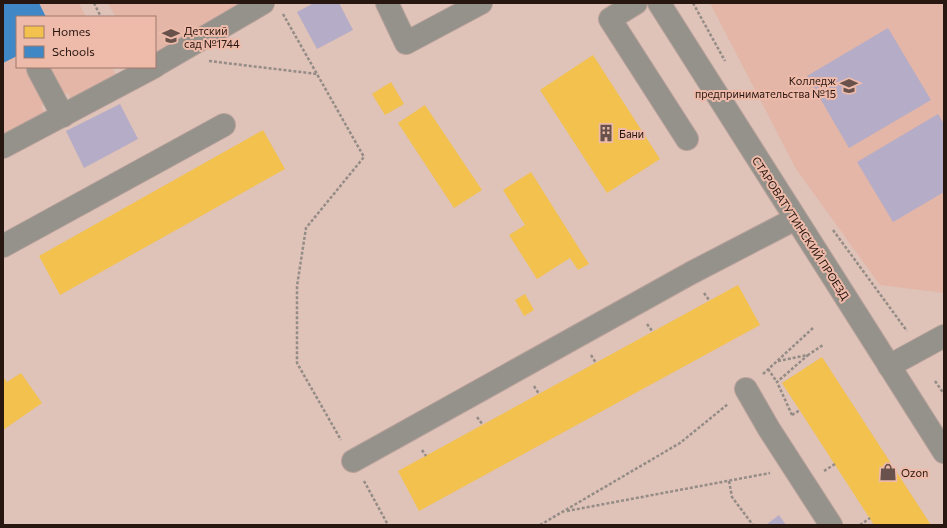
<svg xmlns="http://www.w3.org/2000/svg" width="947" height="528" viewBox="0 0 947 528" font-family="Commissioner,sans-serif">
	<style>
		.built { fill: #e3b6a7 }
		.green { fill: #b5acc7 }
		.homes { fill: #f2c14e }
		.schools { fill: #3f88c5 }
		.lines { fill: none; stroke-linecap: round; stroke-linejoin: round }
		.minor-casing { stroke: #b7a19a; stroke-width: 24 }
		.path { stroke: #948c86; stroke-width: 2.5; stroke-dasharray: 3 2; stroke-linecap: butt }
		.minor { stroke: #94928b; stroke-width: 22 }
		.labels { text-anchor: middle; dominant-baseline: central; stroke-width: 4; stroke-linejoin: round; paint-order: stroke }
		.poi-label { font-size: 11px; fill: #281610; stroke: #eebaa9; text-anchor: start }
		.street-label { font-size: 11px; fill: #281610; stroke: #eebaa9 }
	</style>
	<rect width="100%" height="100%" fill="#dfc2b8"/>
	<g class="built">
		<path d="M3 3H79L86 17H17V67H112L117 77 71 100 68 93 41 106 45 114 3 135Z"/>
		<path d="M108 3H242L155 55V17H116Z"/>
		<path d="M710 3H944V293L880 285 796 169Z"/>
	</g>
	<g class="green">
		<path d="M314 3H339L353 30 317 49 297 12Z"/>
		<path d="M888 28 931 100 849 148 807 76Z"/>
		<path d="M120 104 138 139 84 168 66 131Z"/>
		<path d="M938 114 944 124V192L893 222 857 162Z"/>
		<path d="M779 515 786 525H766Z"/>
	</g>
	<g class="homes">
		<path d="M593 55 660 159 607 193 540 90Z"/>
		<path d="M391 82 404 104 385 115 372 94Z"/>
		<path d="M425 105 482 190 454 208 398 123Z"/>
		<path d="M263 130 285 169 60 295 39 256Z"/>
		<path d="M531 172 589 264 578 270 570 258 537 279 509 235 525 225 503 190Z"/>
		<path d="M738 285 760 325 419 511 398 471Z"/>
		<path d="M525 294 534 310 524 316 515 300Z"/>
		<path d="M822 357 931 525H874L782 383Z"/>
		<path d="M21 373 42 403 3 430V379L4 378 7 382Z"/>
	</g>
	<path class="schools" d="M3 3H39L46 17H17V56L3 63Z"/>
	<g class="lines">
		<g class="minor-casing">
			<g id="minor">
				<path d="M387 3 406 43 481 3"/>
				<path d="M636 3 610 19 687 139"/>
				<path d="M659 3 944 452"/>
				<path d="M155 66 263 3"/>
				<path d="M38 69 63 116"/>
				<path d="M3 147 154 67"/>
				<path d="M3 246 224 125"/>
				<path d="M889 366 944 336"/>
				<path d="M746 389 769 429 831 525"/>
				<path d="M353 461 691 273 795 219"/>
			</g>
		</g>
		<g class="path">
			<path d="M94 3 101 17"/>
			<path d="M693 3 725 61"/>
			<path d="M283 14 364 157 306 228 297 286V363L341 440"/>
			<path d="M209 61 317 74"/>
			<path d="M833 230 907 331"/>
			<path d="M704 293 709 300"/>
			<path d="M647 324 653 332"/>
			<path d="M591 355 596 363"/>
			<path d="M778 361 808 355 823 345"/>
			<path d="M768 369 777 382"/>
			<path d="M763 374 813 328"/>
			<path d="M935 381 944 394"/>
			<path d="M534 386 539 394"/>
			<path d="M792 415 777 382 808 355"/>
			<path d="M792 415 800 410"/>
			<path d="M477 417 483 425"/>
			<path d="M422 450 426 456"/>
			<path d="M824 471 835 464"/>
			<path d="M364 481 388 525"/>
			<path d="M729 481 732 497 753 525"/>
			<path d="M567 511 770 473"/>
			<path d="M540 525 680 443 728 404"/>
			<path d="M860 525 870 518"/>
		</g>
		<use href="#minor" class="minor"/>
	</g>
	<defs>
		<g id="school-bare" transform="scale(1.38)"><path d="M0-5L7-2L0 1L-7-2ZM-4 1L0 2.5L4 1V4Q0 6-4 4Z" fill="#68524b" stroke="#eebaa9" stroke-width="2.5" paint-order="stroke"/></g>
		<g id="university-bare" transform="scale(1.38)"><path d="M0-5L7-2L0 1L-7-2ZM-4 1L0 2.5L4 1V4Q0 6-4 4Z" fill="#68524b" stroke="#eebaa9" stroke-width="2.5" paint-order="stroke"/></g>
		<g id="building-bare" transform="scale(1.38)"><path d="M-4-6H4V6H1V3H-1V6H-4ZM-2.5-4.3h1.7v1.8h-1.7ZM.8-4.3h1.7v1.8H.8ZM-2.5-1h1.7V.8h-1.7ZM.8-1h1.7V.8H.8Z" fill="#68524b" stroke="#eebaa9" stroke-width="2.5" paint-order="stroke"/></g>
		<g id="shop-bare" transform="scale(1.38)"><path d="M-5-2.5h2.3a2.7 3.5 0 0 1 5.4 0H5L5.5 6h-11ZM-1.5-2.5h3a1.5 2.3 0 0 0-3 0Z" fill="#68524b" stroke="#eebaa9" stroke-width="2.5" paint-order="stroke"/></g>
	</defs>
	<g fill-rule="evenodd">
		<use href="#school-bare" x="171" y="36"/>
		<use href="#university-bare" x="849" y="86"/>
		<use href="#building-bare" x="606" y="133"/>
		<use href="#shop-bare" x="888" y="472"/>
	</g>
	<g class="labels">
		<g class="poi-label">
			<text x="184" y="30">Детский<tspan x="184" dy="13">сад №1744</tspan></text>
			<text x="836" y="80" text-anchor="end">Колледж<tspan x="836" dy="13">предпринимательства №15</tspan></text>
			<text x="619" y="133">Бани</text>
			<text x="901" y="472">Ozon</text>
		</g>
		<g class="street-label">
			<text transform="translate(801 228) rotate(57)">СТАРОВАТУТИНСКИЙ ПРОЕЗД</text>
		</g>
	</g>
	<rect width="947" height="528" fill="none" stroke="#281610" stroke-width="8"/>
	<rect x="16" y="16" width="140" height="52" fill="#eebaa9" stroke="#9f786c"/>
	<rect x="24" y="26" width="20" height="12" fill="#f2c14e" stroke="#9f786c"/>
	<text x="52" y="36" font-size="12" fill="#281610">Homes</text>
	<rect x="24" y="46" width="20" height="12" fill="#3f88c5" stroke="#9f786c"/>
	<text x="52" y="56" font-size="12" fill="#281610">Schools</text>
</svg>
